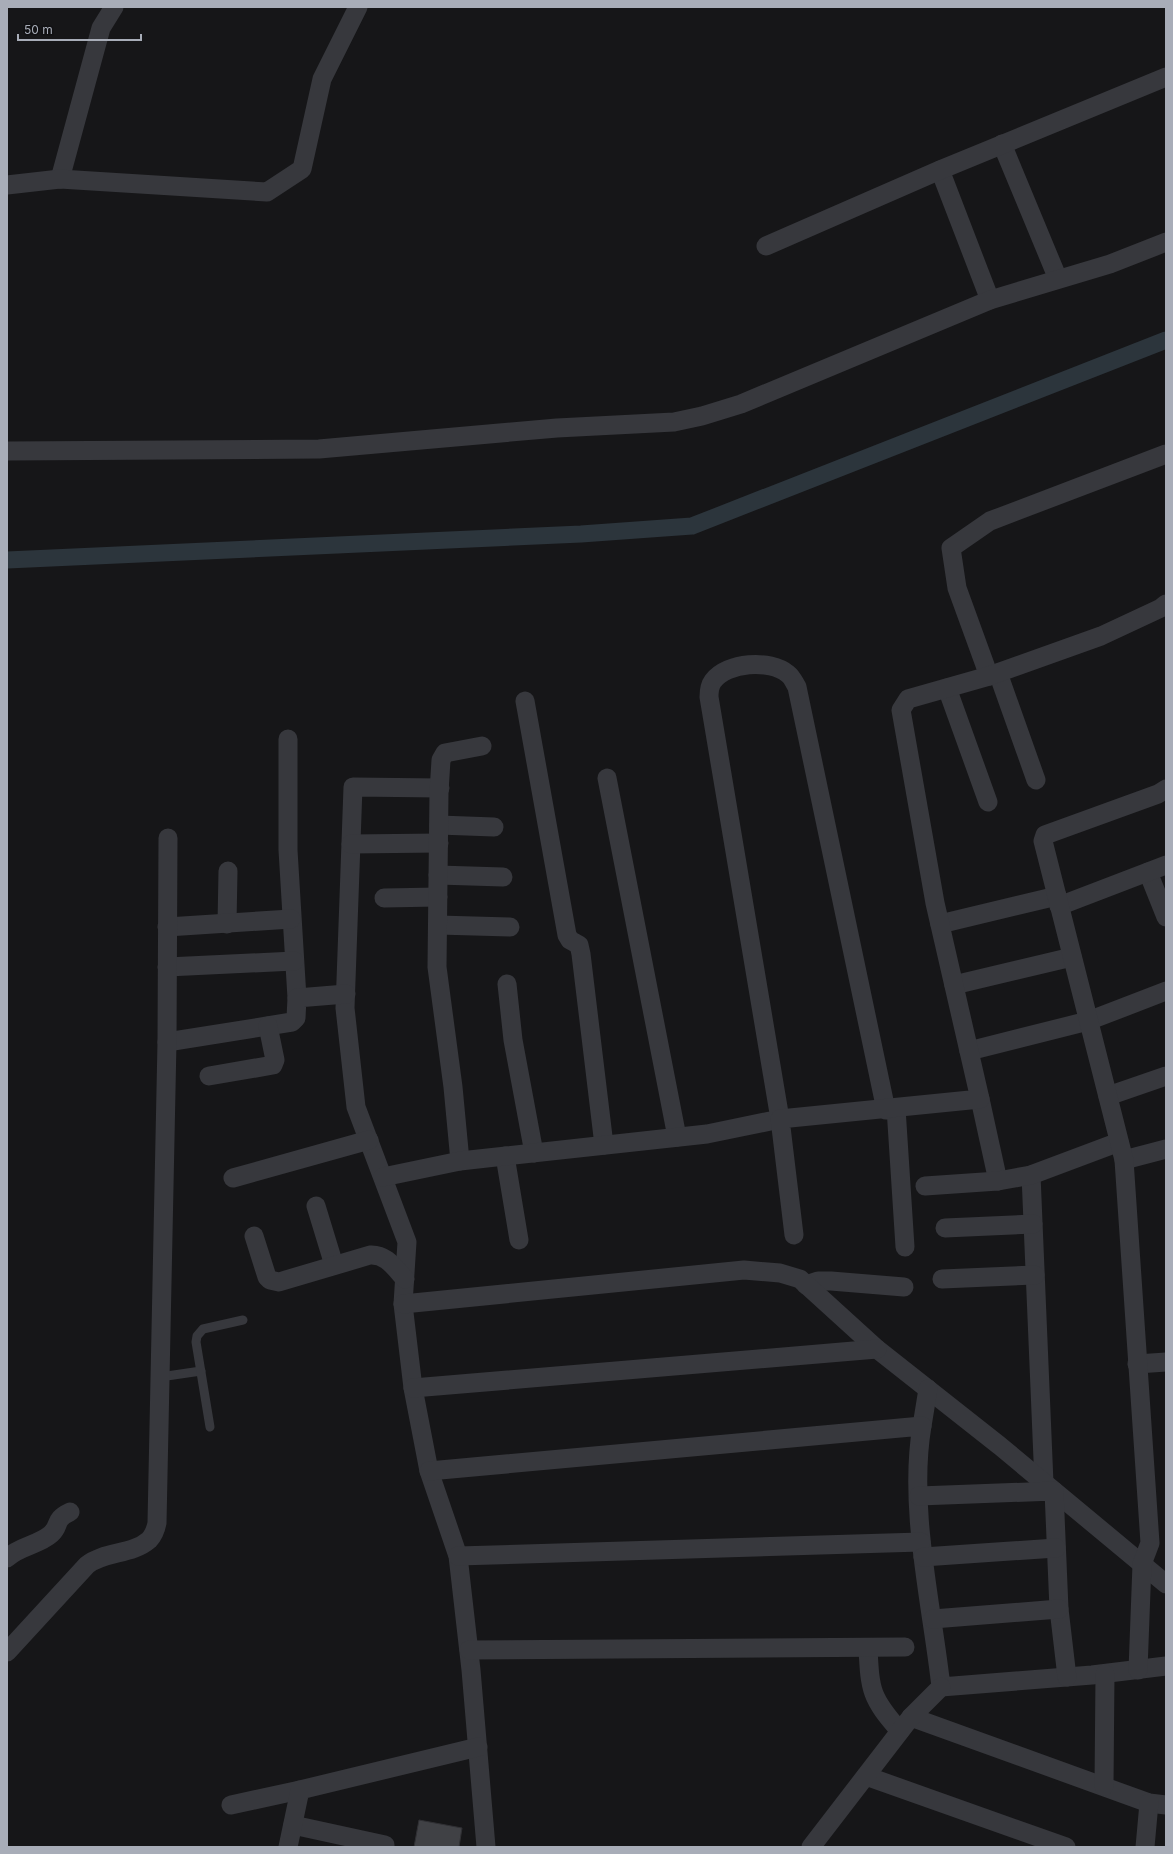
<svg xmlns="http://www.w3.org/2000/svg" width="1173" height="1854" viewBox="0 0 1173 1854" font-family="Inter,sans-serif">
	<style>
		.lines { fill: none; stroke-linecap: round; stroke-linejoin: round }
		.canal { stroke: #2c353c; stroke-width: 17 }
		.building { fill: #404145; stroke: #303034 }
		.service { stroke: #37383d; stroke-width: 9 }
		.minor { stroke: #37383d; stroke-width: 19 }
	</style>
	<rect width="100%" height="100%" fill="#161618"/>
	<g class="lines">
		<path class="canal" d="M7 560 581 534 692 526 1166 340"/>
	</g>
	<path class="building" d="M419 1820 462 1828 459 1847H414Z"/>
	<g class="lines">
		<g class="service">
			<path d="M160 1377 201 1371"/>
			<path d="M210 1427 196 1342 197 1336 203 1329 243 1320"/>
		</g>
		<g class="minor">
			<path d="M1002 144 1058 279"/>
			<path d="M940 170 990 300"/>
			<path d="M60 179 101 28 114 7"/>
			<path d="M7 185 60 179 267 192 302 169 322 79 358 7"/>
			<path d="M766 246 940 170 1166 77"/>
			<path d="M7 451 319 449 557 428 674 422 702 416 741 404 990 300 1110 264 1166 242"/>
			<path d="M998 673 1036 780"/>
			<path d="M989 676 957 588 951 548 990 521 1166 454"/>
			<path d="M947 688 988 802"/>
			<path d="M525 701 567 935 570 940 579 945 581 954 604 1145"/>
			<path d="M288 739V850L297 998"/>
			<path d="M607 778 677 1137"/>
			<path d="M440 788 353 787 345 1008 356 1107 407 1242 403 1304 413 1388 429 1471 458 1556 471 1670 486 1847"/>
			<path d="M439 825 494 827"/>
			<path d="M351 844 439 843"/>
			<path d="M1148 872 1166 917"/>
			<path d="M438 875 503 877"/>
			<path d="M384 898 438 897"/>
			<path d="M1059 906 1166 865"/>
			<path d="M227 924 228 871"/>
			<path d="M940 924 1057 896"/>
			<path d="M438 925 510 927"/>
			<path d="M167 927 291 919"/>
			<path d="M167 967 294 961"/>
			<path d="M507 984 513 1040 534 1153"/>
			<path d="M954 985 1072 957"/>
			<path d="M167 1042 292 1022 296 1018 297 998 346 994"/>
			<path d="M969 1051 1088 1021 1166 991"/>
			<path d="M209 1076 273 1065 275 1060 268 1026"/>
			<path d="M1108 1096 1166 1076"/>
			<path d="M980 1099 998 1181"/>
			<path d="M896 1108 905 1247"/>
			<path d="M505 1156 519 1240"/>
			<path d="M1124 1160 1166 1149"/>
			<path d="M460 1161 453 1087 437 967 439 792 441 760 445 753 482 746"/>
			<path d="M1031 1175 1044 1483"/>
			<path d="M383 1177 460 1161 707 1134 780 1119 709 697C709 692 710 685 713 681 727 662 770 659 788 674 792 677 794 682 797 687L886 1110"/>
			<path d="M233 1178 369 1140"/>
			<path d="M925 1186 998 1181 1031 1175 1119 1142"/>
			<path d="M316 1206 334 1265"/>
			<path d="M945 1228 1033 1224"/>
			<path d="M794 1235 780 1119 980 1099 935 903 901 710 908 699 989 676 1101 636 1161 608 1166 604"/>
			<path d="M254 1236 267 1277 270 1280 279 1282 370 1255C386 1254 394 1267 405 1279"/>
			<path d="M942 1279 1035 1275"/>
			<path d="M806 1285 818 1281H831L904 1287"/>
			<path d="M403 1304 744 1270 780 1273 800 1279 877 1349 1000 1446 1166 1584"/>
			<path d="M1137 1364 1166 1362"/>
			<path d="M413 1388 877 1349"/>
			<path d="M922 1426 928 1389"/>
			<path d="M429 1471 922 1426C908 1508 932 1605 941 1687L1092 1675 1166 1666"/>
			<path d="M919 1496 1054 1491 1059 1609 1067 1677"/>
			<path d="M458 1556 921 1542"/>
			<path d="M923 1557 1056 1548"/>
			<path d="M7 1558C19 1546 39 1545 51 1534 61 1525 53 1520 70 1512"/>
			<path d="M933 1619 1059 1609"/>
			<path d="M868 1648C870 1691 871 1698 900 1731"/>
			<path d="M469 1650 905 1647"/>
			<path d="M7 1652 87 1565C105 1551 132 1555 149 1540 153 1536 156 1528 157 1523L167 1042 168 838"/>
			<path d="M1138 1670 1142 1564 1150 1543 1124 1160 1043 841 1045 835 1158 794 1166 789"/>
			<path d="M911 1717 1149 1803 1166 1805"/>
			<path d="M866 1776 1066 1847"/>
			<path d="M1104 1786 1105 1674"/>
			<path d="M231 1805 300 1790"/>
			<path d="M293 1825 385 1845"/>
			<path d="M288 1847 300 1790 478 1747"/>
			<path d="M811 1847 911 1717 941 1687"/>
			<path d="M1145 1847 1149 1803"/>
		</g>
	</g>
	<rect width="1173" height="1854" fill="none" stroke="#a8adb8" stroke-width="16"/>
	<path d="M18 34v6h123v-6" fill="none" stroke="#a8adb8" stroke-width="2"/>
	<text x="24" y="34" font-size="12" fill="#a8adb8" stroke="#111113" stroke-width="3" paint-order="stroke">50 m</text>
</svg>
